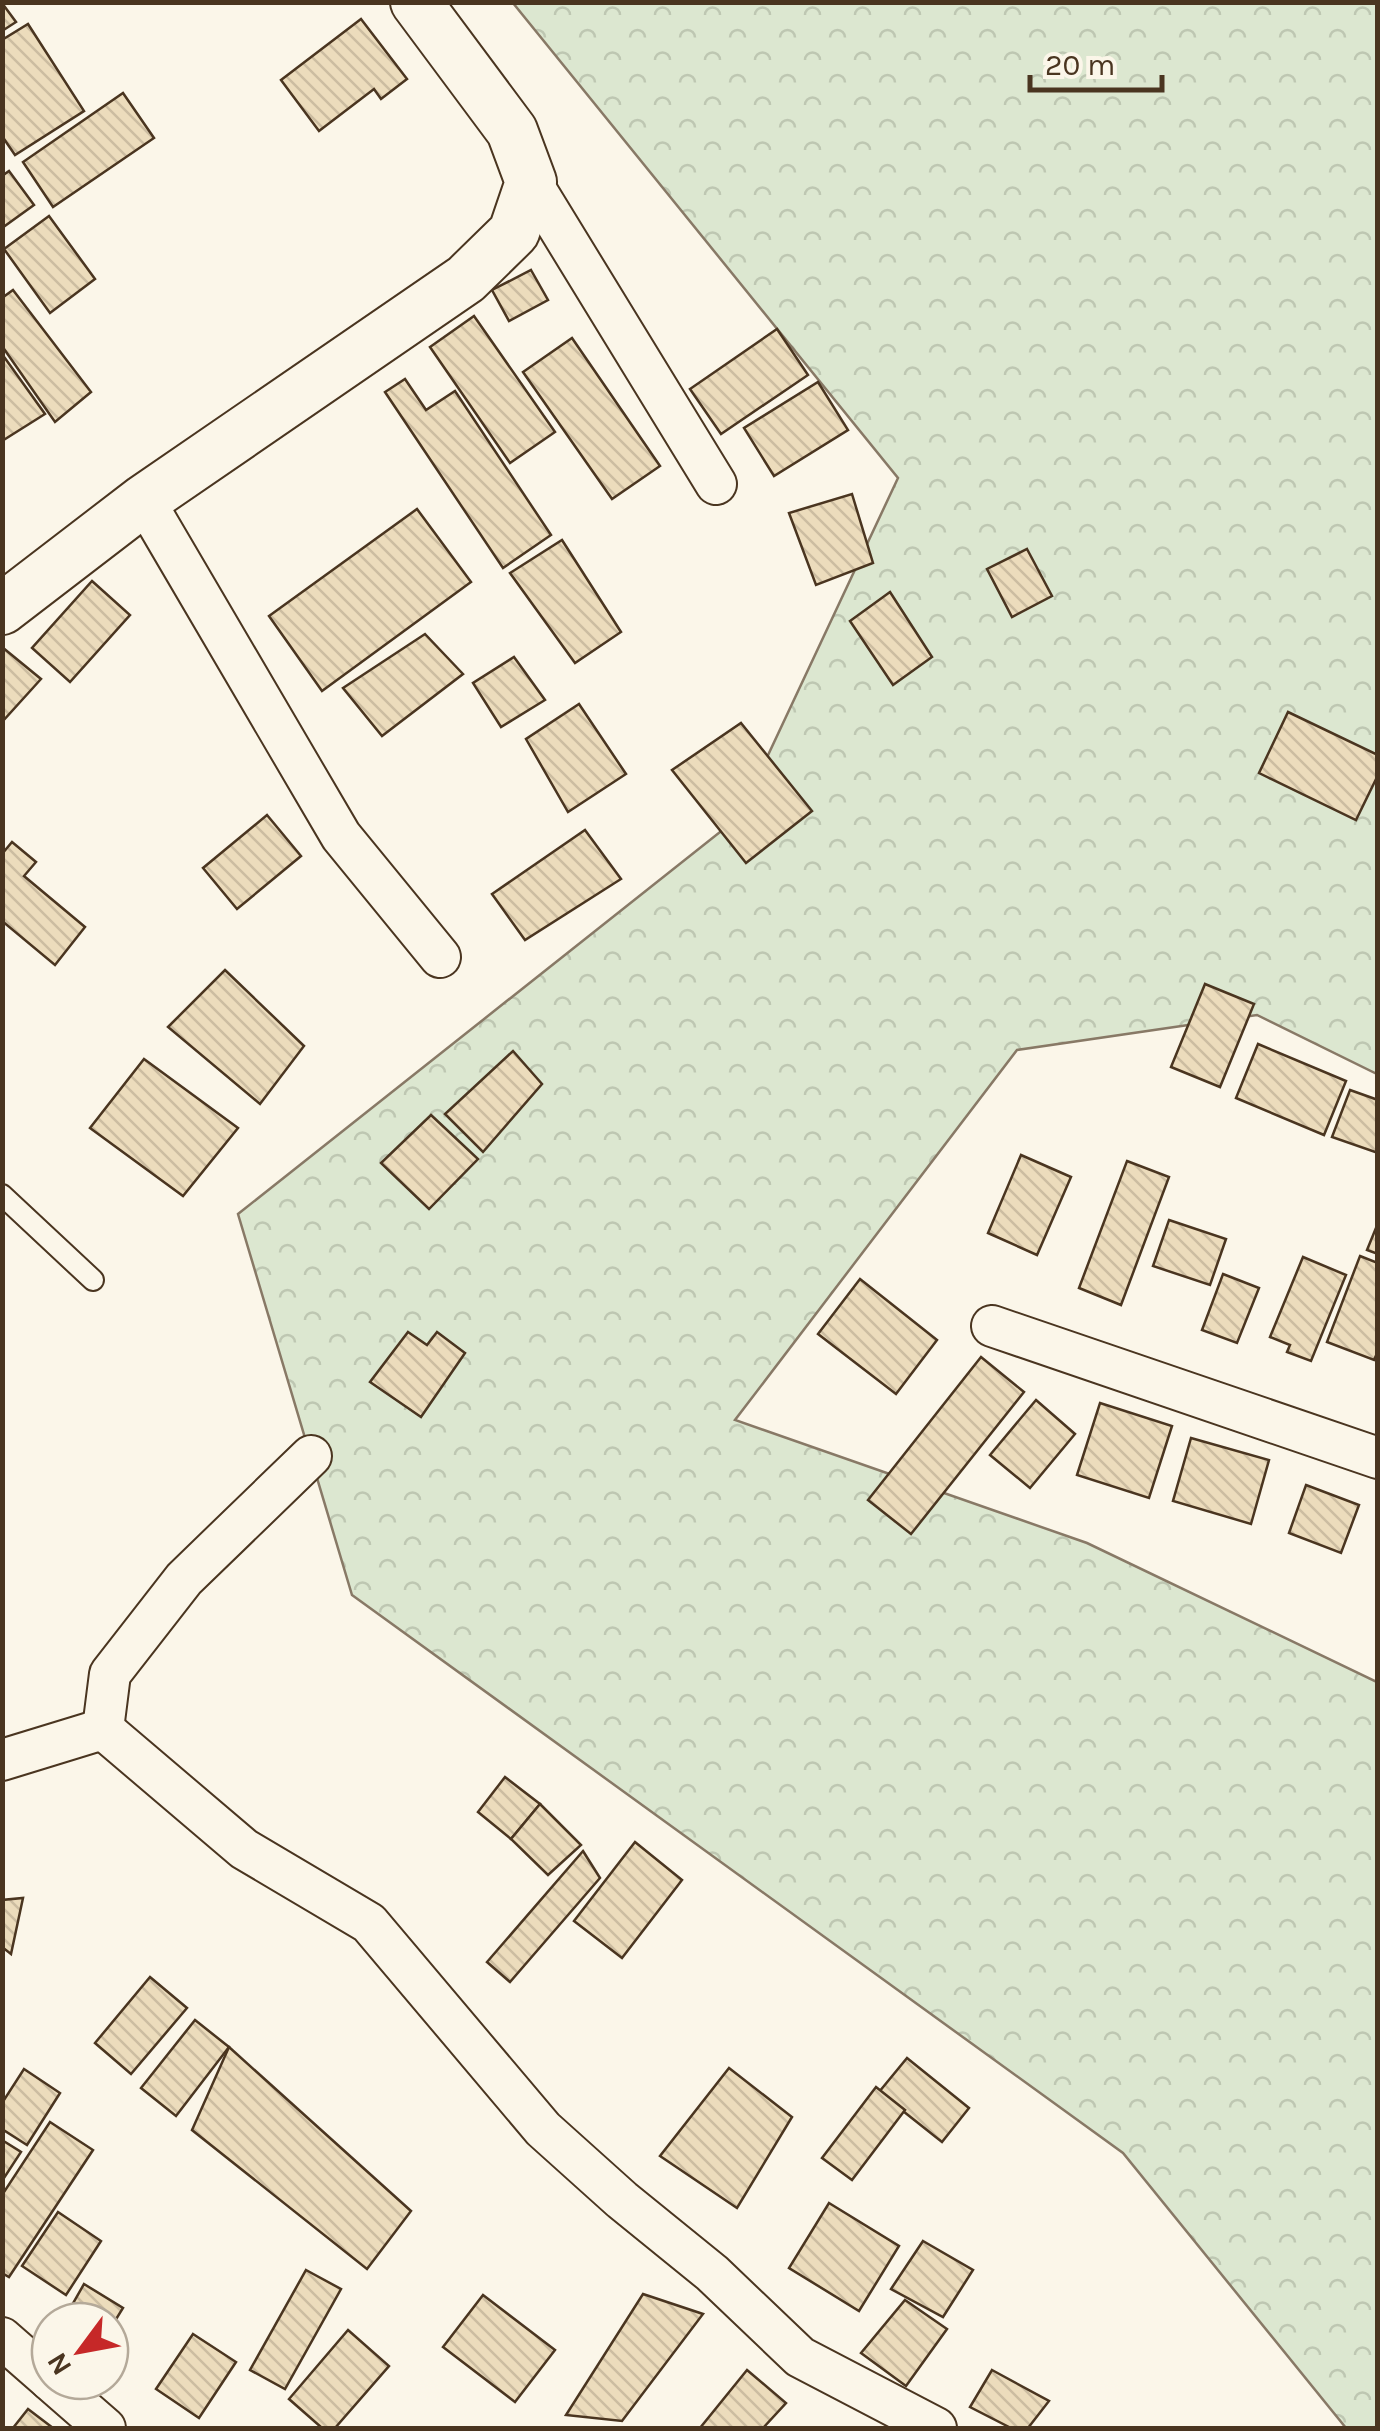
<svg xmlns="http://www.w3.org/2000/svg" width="1380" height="2431" viewBox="0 0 1380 2431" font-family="Karla,sans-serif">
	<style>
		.forest { fill: url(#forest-crowns); stroke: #887966; stroke-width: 2.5 }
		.building { fill: url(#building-back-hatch); stroke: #4a3520; stroke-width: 2.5 }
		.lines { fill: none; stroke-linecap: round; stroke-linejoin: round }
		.service-casing { stroke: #4a3520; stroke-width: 24 }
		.minor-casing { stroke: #4a3520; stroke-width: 44 }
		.tertiary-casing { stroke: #4a3520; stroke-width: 54 }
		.service { stroke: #fbf6e9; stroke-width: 20 }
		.minor { stroke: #fbf6e9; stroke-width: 40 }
		.tertiary { stroke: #fbf6e9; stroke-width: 50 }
	</style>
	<defs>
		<pattern id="forest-crowns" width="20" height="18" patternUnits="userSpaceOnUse" patternTransform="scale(2.5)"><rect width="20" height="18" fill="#dce7d0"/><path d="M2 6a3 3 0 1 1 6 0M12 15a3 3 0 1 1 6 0" fill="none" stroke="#bec7b2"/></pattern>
		<pattern id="building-back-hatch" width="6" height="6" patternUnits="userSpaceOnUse" patternTransform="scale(2.5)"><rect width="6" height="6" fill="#ecdcbc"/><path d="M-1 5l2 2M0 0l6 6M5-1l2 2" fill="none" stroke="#ccbda1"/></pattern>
	</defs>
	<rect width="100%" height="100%" fill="#fbf6e9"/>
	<path class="forest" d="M513 3H1377V1074L1257 1015 1017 1050 735 1420 1087 1543 1377 1682V2428H1346L1123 2153 352 1595 238 1214 739 817 898 478Z"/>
	<g class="building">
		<path d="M2 3 16 22 2 31Z"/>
		<path d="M361 19 407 79 381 99 374 89 319 131 281 80Z"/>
		<path d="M28 24 84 111 15 155 2 136V40Z"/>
		<path d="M123 93 154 138 53 207 23 162Z"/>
		<path d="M9 171 34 205 2 228V176Z"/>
		<path d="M49 216 95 279 50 313 4 249Z"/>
		<path d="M531 270 548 300 509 321 492 290Z"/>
		<path d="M13 290 91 392 55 422 2 346V298Z"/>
		<path d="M474 316 555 432 510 463 430 347Z"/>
		<path d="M777 329 808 375 721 434 690 389Z"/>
		<path d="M572 338 660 466 612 499 523 372Z"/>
		<path d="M2 354 45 414 2 441Z"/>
		<path d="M405 379 426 410 455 391 551 535 503 568 385 392Z"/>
		<path d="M818 382 848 430 774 476 744 428Z"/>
		<path d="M852 494 873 563 816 585 789 513Z"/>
		<path d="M417 509 471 582 322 691 269 616Z"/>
		<path d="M562 540 621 632 575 663 510 573Z"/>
		<path d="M1027 549 1052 596 1012 617 987 569Z"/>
		<path d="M92 581 130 615 70 682 32 648Z"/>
		<path d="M890 592 932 657 893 685 850 621Z"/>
		<path d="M425 634 463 674 382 736 343 688Z"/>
		<path d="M2 647 41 679 2 722Z"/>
		<path d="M514 657 545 700 501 727 473 683Z"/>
		<path d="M579 704 626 774 568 812 526 739Z"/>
		<path d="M1288 712 1378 755V775L1356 820 1259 773Z"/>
		<path d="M741 723 812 811 746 863 672 770Z"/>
		<path d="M267 815 301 856 237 909 203 868Z"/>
		<path d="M585 830 621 879 525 940 492 894Z"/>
		<path d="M12 842 36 862 24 876 85 927 55 965 2 921V854Z"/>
		<path d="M225 970 304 1046 260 1104 168 1027Z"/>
		<path d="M1205 984 1254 1004 1220 1087 1171 1067Z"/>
		<path d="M1258 1044 1346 1081 1324 1135 1236 1098Z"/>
		<path d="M513 1051 542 1084 483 1152 445 1114Z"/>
		<path d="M144 1059 238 1128 183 1196 90 1128Z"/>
		<path d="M1350 1090 1378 1100V1153L1332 1137Z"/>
		<path d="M431 1115 478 1159 429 1209 381 1163Z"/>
		<path d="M1021 1155 1071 1177 1037 1255 988 1233Z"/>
		<path d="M1127 1161 1169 1177 1121 1305 1079 1288Z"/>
		<path d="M1169 1220 1226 1239 1210 1285 1153 1266Z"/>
		<path d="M1378 1223V1254L1367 1250Z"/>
		<path d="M1360 1256 1378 1263V1351L1374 1360 1327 1342Z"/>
		<path d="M1303 1257 1346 1275 1311 1361 1287 1352 1290 1345 1270 1337Z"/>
		<path d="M1223 1274 1259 1288 1237 1343 1202 1330Z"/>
		<path d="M860 1279 937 1340 896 1394 818 1334Z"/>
		<path d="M408 1332 427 1345 437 1332 465 1353 421 1417 370 1382Z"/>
		<path d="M981 1357 1024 1392 911 1534 868 1500Z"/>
		<path d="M1036 1400 1075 1434 1030 1488 990 1455Z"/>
		<path d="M1100 1403 1172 1426 1149 1498 1077 1475Z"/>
		<path d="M1191 1438 1269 1460 1251 1524 1173 1501Z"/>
		<path d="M1306 1485 1359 1505 1341 1553 1289 1533Z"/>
		<path d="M505 1777 540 1804 511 1839 478 1812Z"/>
		<path d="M540 1804 581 1845 548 1875 511 1839Z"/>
		<path d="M635 1842 682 1880 622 1958 574 1921Z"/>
		<path d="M583 1851 600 1878 510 1982 487 1962Z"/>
		<path d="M23 1898 11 1954 2 1947V1900Z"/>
		<path d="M150 1977 187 2008 131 2074 95 2043Z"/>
		<path d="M195 2020 229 2047 176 2116 141 2088Z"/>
		<path d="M229 2047 411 2211 367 2269 192 2130Z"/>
		<path d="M907 2058 969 2108 942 2142 879 2092Z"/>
		<path d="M729 2068 792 2117 737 2208 660 2156Z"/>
		<path d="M24 2069 60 2093 27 2145 2 2129V2103Z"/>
		<path d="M876 2087 905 2110 852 2180 822 2158Z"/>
		<path d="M50 2122 93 2150 9 2277 2 2273V2195Z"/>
		<path d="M2 2140 21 2152 2 2181Z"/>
		<path d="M829 2203 899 2246 859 2311 789 2268Z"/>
		<path d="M58 2212 101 2241 66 2295 22 2266Z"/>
		<path d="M923 2241 973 2270 943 2317 891 2289Z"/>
		<path d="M306 2270 341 2289 285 2389 250 2370Z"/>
		<path d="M84 2284 123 2308 110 2329V2321H63Z"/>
		<path d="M643 2294 703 2314 622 2421 566 2415Z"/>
		<path d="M483 2295 555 2350 515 2402 443 2347Z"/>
		<path d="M905 2300 947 2329 906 2386 861 2353Z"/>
		<path d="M348 2330 389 2366 335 2428H322L289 2399Z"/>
		<path d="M193 2334 236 2362 199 2418 156 2389Z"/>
		<path d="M747 2370 786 2403 763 2428H700Z"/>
		<path d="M992 2370 1049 2401 1028 2428H1011L970 2407Z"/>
		<path d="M28 2409 53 2428H13Z"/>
	</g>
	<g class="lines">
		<g class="service-casing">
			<path id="service" d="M2 1195 93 1280"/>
		</g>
		<g class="minor-casing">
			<g id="minor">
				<path d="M531 182 716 484"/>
				<path d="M144 500 341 836 440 957"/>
				<path d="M992 1326 1378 1458"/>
				<path d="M103 1729 110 1674 184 1579 311 1456"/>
				<path d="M2 1760 103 1729 244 1849 369 1923 543 2129 622 2200 712 2273 800 2357 936 2428"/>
				<path d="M2 2338 50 2380"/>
				<path d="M51 2381 105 2428"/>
			</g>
		</g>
		<g class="tertiary-casing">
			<path id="tertiary" d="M2 609 144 500 466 279 514 232 531 182 512 131 416 2"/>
		</g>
		<use href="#service" class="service"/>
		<use href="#minor" class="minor"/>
		<use href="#tertiary" class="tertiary"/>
	</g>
	<rect width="1380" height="2431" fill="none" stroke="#4a3520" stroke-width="10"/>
	<g transform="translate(80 2351) rotate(238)"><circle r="48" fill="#fbf6e9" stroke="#b4a999" stroke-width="2.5"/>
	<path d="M0-8L18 38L0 25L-18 38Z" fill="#c62828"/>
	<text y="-15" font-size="28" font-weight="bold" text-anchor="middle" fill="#4a3520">N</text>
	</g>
	<path d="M1030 75v15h132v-15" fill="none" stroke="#4a3520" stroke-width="5"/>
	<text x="1045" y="75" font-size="30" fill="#4a3520" stroke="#fbf6e9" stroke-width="8" paint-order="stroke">20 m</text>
</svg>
